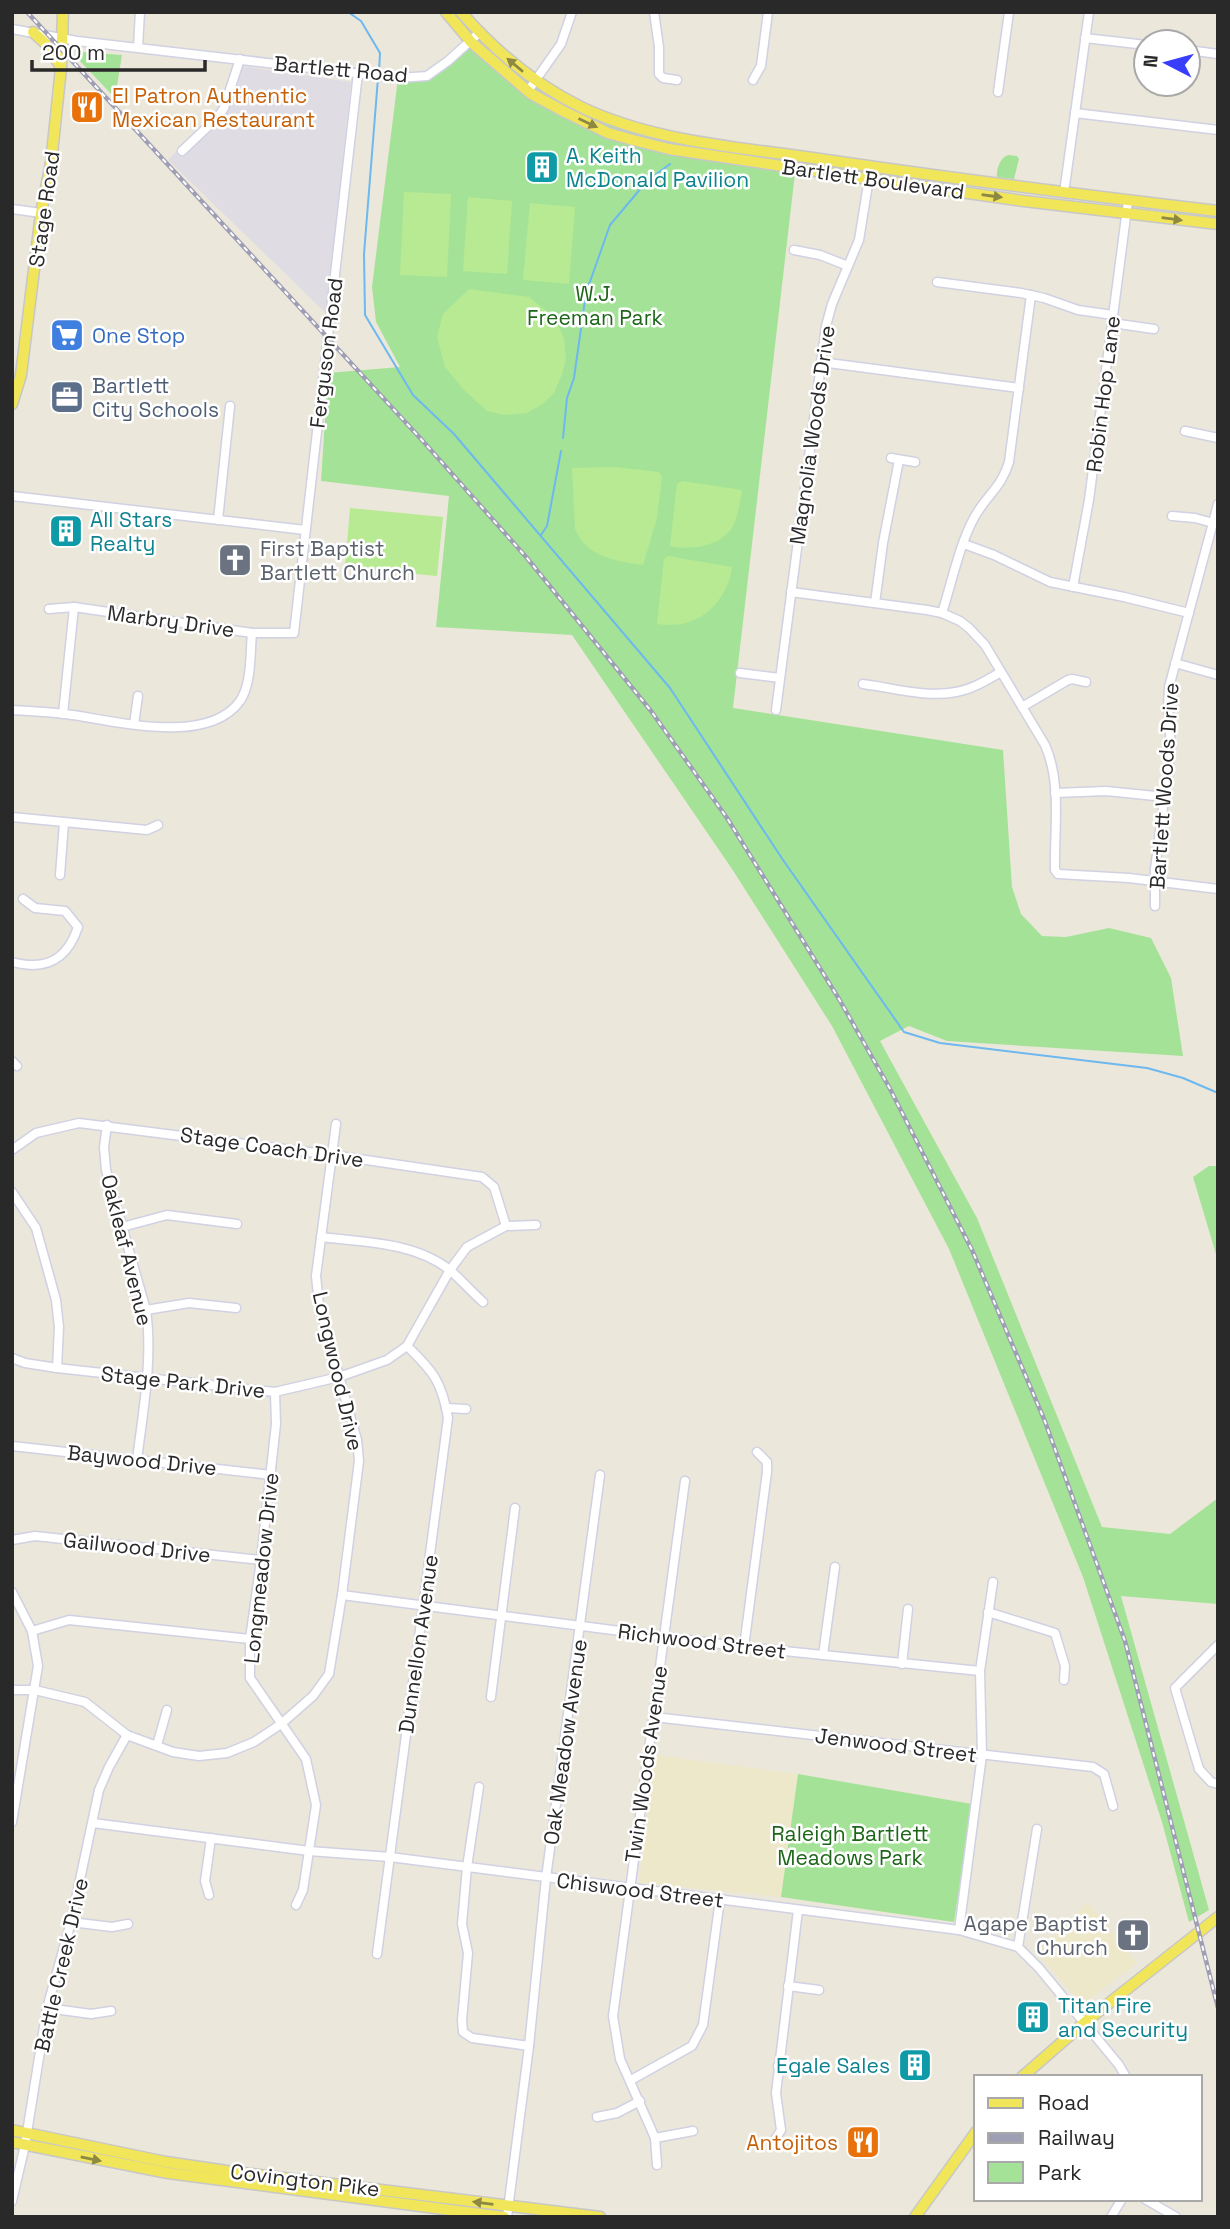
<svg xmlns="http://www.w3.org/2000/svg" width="1230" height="2229" viewBox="0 0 1230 2229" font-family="'Space Grotesk',sans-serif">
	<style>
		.industrial { fill: #dfdce4 }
		.education { fill: #eee8ca }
		.green { fill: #a4e397 }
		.pitch { fill: #b7ea92 }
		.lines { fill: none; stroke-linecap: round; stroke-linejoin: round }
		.stream { stroke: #6cb8ef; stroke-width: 2 }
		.minor-casing { stroke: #d0d1e2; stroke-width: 11 }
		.major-casing { stroke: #c7c7c7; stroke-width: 13 }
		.minor { stroke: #fff; stroke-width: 8 }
		.major { stroke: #f1e65a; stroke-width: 10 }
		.rail-casing { stroke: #9e9eb4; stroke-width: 4.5 }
		.rail { stroke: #fff; stroke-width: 2; stroke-dasharray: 5; stroke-linecap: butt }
		.oneway { fill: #8d8842 }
		.labels { text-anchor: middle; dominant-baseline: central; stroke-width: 5; stroke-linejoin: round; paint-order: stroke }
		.street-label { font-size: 21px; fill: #292929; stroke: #fff }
		.food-label { font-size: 21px; fill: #c56008; stroke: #fff; text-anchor: start }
		.culture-label { font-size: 21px; fill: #0d838f; stroke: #fff; text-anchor: start }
		.park-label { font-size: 21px; fill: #1d6619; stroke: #fff }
		.shop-label { font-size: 21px; fill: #366cbe; stroke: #fff; text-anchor: start }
		.service-label { font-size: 21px; fill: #4e5e75; stroke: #fff; text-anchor: start }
		.worship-label { font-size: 21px; fill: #5b616d; stroke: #fff; text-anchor: start }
	</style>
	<rect width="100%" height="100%" fill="#ece7db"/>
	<path class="industrial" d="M234 65 351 82 326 313 168 160 219 106Z"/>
	<g class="education">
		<path d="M655 1755 798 1774 781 1897 639 1883Z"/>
		<path d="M1088 1902 1137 1963 1086 2002H1080L1036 1952Z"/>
	</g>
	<g class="green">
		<path d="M479 33 560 96 665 135 797 156 733 708 1003 750 1012 887 1021 914 1042 936 1066 937 1109 928 1151 938 1171 978 1183 1056 947 1041 909 1026 880 1041 977 1218 1102 1527 1170 1534 1218 1498V1604L1121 1596 1209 1910 1189 1922 1162 1822 1083 1577 949 1249 832 1026 732 869 572 635 436 627 449 496 321 481 328 373 400 367 376 322 372 287 398 78 427 76Z"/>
		<path d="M83 52 122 55 115 98 79 60 80 54Z"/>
		<path d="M1008 155 1017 156 1019 159 1014 179 997 177C996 169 1000 158 1008 155Z"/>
		<path d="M1209 1166H1218V1261L1193 1177Z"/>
		<path d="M798 1774 972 1804 954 1922 781 1897Z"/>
	</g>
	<g class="pitch">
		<path d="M404 192 451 194 447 277 400 275Z"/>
		<path d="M468 197 512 201 507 274 463 271Z"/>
		<path d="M530 203 575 207 569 284 523 280Z"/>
		<path d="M469 289 529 297 554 317 564 338 566 359 562 374 554 393 544 403 527 413 505 415 487 411 464 390 445 367 437 337 443 314Z"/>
		<path d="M615 467 659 472 662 477 657 518 643 565C615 561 587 557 575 529L572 468Z"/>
		<path d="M682 481 742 490C740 503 738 516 732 528 720 546 690 551 670 546L677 484Z"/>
		<path d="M350 508 443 517 437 576 345 567Z"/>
		<path d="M668 556 732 567C727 604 696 631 657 624L664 559Z"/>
	</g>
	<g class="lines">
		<g class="stream">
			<path d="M348 12 361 21 380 53 379 72"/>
			<path d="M378 78 364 254 365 315 413 395 454 434 670 688 783 860 904 1032 940 1043 1147 1068 1183 1078 1218 1093"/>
			<path d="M563 438 567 398 574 378 586 293 610 225 647 181 670 164"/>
			<path d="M541 535 547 526 561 451"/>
		</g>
		<g class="minor-casing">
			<g id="minor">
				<path d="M654 12 659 47V74L663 78 677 80"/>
				<path d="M12 29 77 41 398 78 427 76 448 61 479 33"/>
				<path d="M1085 38 1146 45"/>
				<path d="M138 47 140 12"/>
				<path d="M1188 50 1218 54"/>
				<path d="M753 80 761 66 768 12"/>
				<path d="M528 91 561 44 572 12"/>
				<path d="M998 92 1009 12"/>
				<path d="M1075 113 1218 130"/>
				<path d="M182 151 218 117 224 108 240 59"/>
				<path d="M1064 193 1089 12"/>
				<path d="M12 209 41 213"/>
				<path d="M794 250 820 255 848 266"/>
				<path d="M937 282 1021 293 1044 298 1078 310 1113 315"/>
				<path d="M1112 323 1154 329"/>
				<path d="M821 362 1019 388"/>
				<path d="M1185 431 1218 438"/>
				<path d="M891 458 915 462"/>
				<path d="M12 496 305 530"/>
				<path d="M1172 516 1195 518 1213 523"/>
				<path d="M218 520 230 406"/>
				<path d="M964 544 994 555 1050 582 1124 597 1189 613"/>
				<path d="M1073 587 1089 500 1128 201"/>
				<path d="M791 592 927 610 942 613 960 621 969 628 985 645 1045 745C1062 783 1054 829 1055 870L1058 874 1129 878 1218 889"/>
				<path d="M875 603 883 543 899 460"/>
				<path d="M49 609 74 607 252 633H294L358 73"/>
				<path d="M942 613C951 585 960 543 974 518 985 497 1002 487 1009 462L1031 295"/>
				<path d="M1175 663 1218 675"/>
				<path d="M740 673 780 678"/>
				<path d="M863 684C893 688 927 698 956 692 973 689 987 680 1001 672"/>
				<path d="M1022 707 1068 680 1072 679 1086 682"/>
				<path d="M12 710C30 711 48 712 66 714 112 720 207 747 240 701 252 683 250 653 252 633"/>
				<path d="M776 710 826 326 832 304 859 240 871 166"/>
				<path d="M63 714 74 607"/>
				<path d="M134 724 138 696"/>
				<path d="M1055 793 1106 791 1165 797"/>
				<path d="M12 817 147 830 158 825"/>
				<path d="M60 875 64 823"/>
				<path d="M1155 906V869L1171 746 1168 707 1169 687 1218 504"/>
				<path d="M12 962C46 971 67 960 78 927L65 911 35 908 23 899"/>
				<path d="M12 1061 17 1066"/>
				<path d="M107 1125 104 1147 106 1170 146 1310C153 1360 143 1410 137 1460"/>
				<path d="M12 1150 36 1133 79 1123 332 1155 482 1177 494 1187 506 1226"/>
				<path d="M12 1192 36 1228 56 1300 59 1327 57 1368"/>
				<path d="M122 1227 167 1215 237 1224"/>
				<path d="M321 1237C364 1242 416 1242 451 1271 462 1281 472 1292 483 1302"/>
				<path d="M146 1310 189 1303 236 1308"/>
				<path d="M12 1358 25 1363 57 1368 275 1392 339 1377 387 1360 407 1346 450 1270 467 1247 506 1226 536 1225"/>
				<path d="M275 1392 276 1424 261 1560 250 1639V1678L306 1759 316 1805 303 1890 296 1905"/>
				<path d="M446 1408 466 1409"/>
				<path d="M12 1446 271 1475"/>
				<path d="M12 1540 35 1536 261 1560"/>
				<path d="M12 1592 32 1631 38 1666 12 1822"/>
				<path d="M342 1595 744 1647 980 1671"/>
				<path d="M988 1612 1055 1633 1065 1666 1064 1680"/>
				<path d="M32 1631 69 1620 250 1639"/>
				<path d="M1218 1645 1175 1688 1199 1769 1211 1782 1218 1784"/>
				<path d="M744 1647 767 1472V1462L757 1452"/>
				<path d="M823 1655 835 1567"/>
				<path d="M902 1664 908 1609"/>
				<path d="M12 1690H35L85 1702 127 1735 173 1752 199 1756 227 1753 254 1742 281 1724 313 1696 329 1674 342 1595 359 1461 357 1440 319 1305 316 1276 336 1124"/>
				<path d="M491 1697 515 1508"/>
				<path d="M654 1717 1093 1767 1104 1774 1113 1806"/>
				<path d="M157 1745 167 1710"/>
				<path d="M479 1787 467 1867 462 1924 468 1953 462 2020 463 2032 472 2038 529 2046"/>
				<path d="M93 1823 309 1851 390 1857 959 1930 1018 1947 1039 1968 1119 2065 1126 2077"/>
				<path d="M209 1895 205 1881 211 1838"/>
				<path d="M71 1922 112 1927 128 1924"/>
				<path d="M959 1930 982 1755 980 1671 993 1582"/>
				<path d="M1018 1947 1037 1829"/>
				<path d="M377 1954 448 1418C442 1382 433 1371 407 1346"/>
				<path d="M788 1986 819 1990"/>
				<path d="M47 2008 91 2014 111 2011"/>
				<path d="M778 2066 809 2070"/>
				<path d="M631 2080 692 2046 703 2025 720 1899"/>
				<path d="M597 2117 617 2113 640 2101"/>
				<path d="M655 2138 693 2131"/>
				<path d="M773 2143 781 2130 776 2093 798 1910"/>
				<path d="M657 2165 655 2138 620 2059 613 2016 685 1481"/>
				<path d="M1145 2199 1176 2217"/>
				<path d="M12 2201 25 2145 47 2008 71 1922 99 1790 109 1767 127 1735"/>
				<path d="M507 2217 529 2046 546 1878 600 1475"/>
				<path d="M1111 2217 1122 2199"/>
			</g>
		</g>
		<g class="major-casing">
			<g id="major">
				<path d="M446 12 471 42 530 93 563 111 608 133 633 140 669 149 869 179 1024 201 1218 224"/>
				<path d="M461 12C495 51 534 84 581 107 652 141 736 147 813 158 948 178 1083 195 1218 211"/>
				<path d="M33 32 45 43 61 67"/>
				<path d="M12 404 21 375 41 213 51 163 61 68 63 12"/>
				<path d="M1022 2077 1084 2023 1218 1917"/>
				<path d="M12 2130 166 2162 227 2171 600 2217"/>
				<path d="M12 2142 168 2173 504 2217"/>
				<path d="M915 2217 976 2132"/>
			</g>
		</g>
		<use href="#minor" class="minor"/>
		<use href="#major" class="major"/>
		<g class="rail-casing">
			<path id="rail" d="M27 12 421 439 527 558 651 711 727 818 839 999 889 1087 972 1250 1044 1419 1125 1641 1218 2008"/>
		</g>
		<use href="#rail" class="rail"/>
	</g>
	<defs><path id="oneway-solid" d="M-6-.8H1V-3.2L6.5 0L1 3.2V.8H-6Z" transform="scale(1.75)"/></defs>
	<g class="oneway">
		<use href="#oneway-solid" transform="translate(515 65) rotate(-140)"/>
		<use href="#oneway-solid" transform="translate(588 123) rotate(25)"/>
		<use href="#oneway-solid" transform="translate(992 196) rotate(8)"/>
		<use href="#oneway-solid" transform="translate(1172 219) rotate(7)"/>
		<use href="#oneway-solid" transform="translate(91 2159) rotate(11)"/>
		<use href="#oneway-solid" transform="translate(483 2203) rotate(-173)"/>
	</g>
	<defs>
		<g id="restaurant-square" transform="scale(1.75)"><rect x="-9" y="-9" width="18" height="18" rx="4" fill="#e8710a" stroke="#fff"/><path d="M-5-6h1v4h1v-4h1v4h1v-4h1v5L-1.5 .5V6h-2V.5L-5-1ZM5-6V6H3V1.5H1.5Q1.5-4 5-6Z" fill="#fff"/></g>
		<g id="building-square" transform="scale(1.75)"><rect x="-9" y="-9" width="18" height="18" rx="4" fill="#0f9aa8" stroke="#fff"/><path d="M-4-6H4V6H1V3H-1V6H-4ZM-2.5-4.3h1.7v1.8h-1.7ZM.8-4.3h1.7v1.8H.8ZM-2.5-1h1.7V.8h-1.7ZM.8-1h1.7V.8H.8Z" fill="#fff"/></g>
		<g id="supermarket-square" transform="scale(1.75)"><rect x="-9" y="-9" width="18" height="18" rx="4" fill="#3f7fe0" stroke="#fff"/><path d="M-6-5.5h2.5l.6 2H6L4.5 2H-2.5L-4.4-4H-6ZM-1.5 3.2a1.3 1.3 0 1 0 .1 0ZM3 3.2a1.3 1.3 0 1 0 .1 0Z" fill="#fff"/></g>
		<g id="office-square" transform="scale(1.75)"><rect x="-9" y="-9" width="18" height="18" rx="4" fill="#5c6f8a" stroke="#fff"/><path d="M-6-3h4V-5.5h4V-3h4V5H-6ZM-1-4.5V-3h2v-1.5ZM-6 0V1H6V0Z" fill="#fff"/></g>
		<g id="church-square" transform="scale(1.75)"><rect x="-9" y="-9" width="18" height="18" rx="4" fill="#6b7280" stroke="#fff"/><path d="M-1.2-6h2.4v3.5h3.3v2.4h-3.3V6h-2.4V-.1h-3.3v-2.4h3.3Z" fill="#fff"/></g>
	</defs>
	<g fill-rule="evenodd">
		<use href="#restaurant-square" x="87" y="107"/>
		<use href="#building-square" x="542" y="167"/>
		<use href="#supermarket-square" x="67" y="335"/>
		<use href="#office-square" x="67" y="397"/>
		<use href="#building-square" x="66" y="531"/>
		<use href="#church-square" x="235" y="560"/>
		<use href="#church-square" x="1133" y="1935"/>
		<use href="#building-square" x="1033" y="2017"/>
		<use href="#building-square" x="915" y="2065"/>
		<use href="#restaurant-square" x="863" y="2142"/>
	</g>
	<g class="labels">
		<g class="street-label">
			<text transform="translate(341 69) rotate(5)">Bartlett Road</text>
			<text transform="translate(873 179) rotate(8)">Bartlett Boulevard</text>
			<text transform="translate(44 209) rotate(-82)">Stage Road</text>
			<text transform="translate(326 353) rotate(-83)">Ferguson Road</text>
			<text transform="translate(1103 394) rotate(-83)">Robin Hop Lane</text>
			<text transform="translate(812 435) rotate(-82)">Magnolia Woods Drive</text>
			<text transform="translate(171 621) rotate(8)">Marbry Drive</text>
			<text transform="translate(1164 786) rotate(-86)">Bartlett Woods Drive</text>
			<text transform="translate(272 1147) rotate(8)">Stage Coach Drive</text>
			<text transform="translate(127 1250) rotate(76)">Oakleaf Avenue</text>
			<text transform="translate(338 1371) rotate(77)">Longwood Drive</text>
			<text transform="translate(183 1382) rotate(6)">Stage Park Drive</text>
			<text transform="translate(142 1460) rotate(6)">Baywood Drive</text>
			<text transform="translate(137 1547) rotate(6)">Gailwood Drive</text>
			<text transform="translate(261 1568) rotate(-84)">Longmeadow Drive</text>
			<text transform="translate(702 1641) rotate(7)">Richwood Street</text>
			<text transform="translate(418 1644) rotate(-82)">Dunnellon Avenue</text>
			<text transform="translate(565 1742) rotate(-82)">Oak Meadow Avenue</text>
			<text transform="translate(896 1745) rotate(7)">Jenwood Street</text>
			<text transform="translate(646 1764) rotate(-82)">Twin Woods Avenue</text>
			<text transform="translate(640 1890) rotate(7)">Chiswood Street</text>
			<text transform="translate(61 1965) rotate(-77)">Battle Creek Drive</text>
			<text transform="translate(305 2180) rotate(7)">Covington Pike</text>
		</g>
		<g class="food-label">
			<text x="112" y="95">El Patron Authentic<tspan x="112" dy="24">Mexican Restaurant</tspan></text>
			<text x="838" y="2142" text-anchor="end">Antojitos</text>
		</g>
		<g class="culture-label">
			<text x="566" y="155">A. Keith<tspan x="566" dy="24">McDonald Pavilion</tspan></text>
			<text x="90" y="519">All Stars<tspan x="90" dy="24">Realty</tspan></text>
			<text x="1058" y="2005">Titan Fire<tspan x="1058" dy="24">and Security</tspan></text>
			<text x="890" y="2065" text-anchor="end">Egale Sales</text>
		</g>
		<g class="park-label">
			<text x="595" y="293">W.J.<tspan x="595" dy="24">Freeman Park</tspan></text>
			<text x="850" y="1833">Raleigh Bartlett<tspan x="850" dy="24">Meadows Park</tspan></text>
		</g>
		<g class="shop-label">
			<text x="92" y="335">One Stop</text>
		</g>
		<g class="service-label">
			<text x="92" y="385">Bartlett<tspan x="92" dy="24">City Schools</tspan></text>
		</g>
		<g class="worship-label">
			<text x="260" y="548">First Baptist<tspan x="260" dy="24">Bartlett Church</tspan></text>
			<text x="1108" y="1923" text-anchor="end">Agape Baptist<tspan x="1108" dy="24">Church</tspan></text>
		</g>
	</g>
	<rect width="1230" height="2229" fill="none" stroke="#292929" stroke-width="28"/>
	<rect x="974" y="2075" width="228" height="126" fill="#ffffff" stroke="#a9a9a9" stroke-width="2"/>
	<rect x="988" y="2098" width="35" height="10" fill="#f1e65a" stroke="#a9a9a9" stroke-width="2"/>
	<text x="1038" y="2110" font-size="21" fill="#292929">Road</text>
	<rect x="988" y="2133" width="35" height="10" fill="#9e9eb4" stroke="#a9a9a9" stroke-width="2"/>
	<text x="1038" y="2145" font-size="21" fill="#292929">Railway</text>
	<rect x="988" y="2162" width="35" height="21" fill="#a4e397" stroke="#a9a9a9" stroke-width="2"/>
	<text x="1038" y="2180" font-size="21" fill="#292929">Park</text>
	<g transform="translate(1167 63) rotate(276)"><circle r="33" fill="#ffffff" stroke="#a9a9a9" stroke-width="2"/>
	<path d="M0-5L12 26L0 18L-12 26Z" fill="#393efb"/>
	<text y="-10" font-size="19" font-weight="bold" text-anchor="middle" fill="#292929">N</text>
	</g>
	<path d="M32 60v10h173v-10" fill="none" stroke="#292929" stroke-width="3.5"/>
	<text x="42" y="60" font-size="21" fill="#292929" stroke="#ffffff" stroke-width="5" paint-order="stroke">200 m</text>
</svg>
